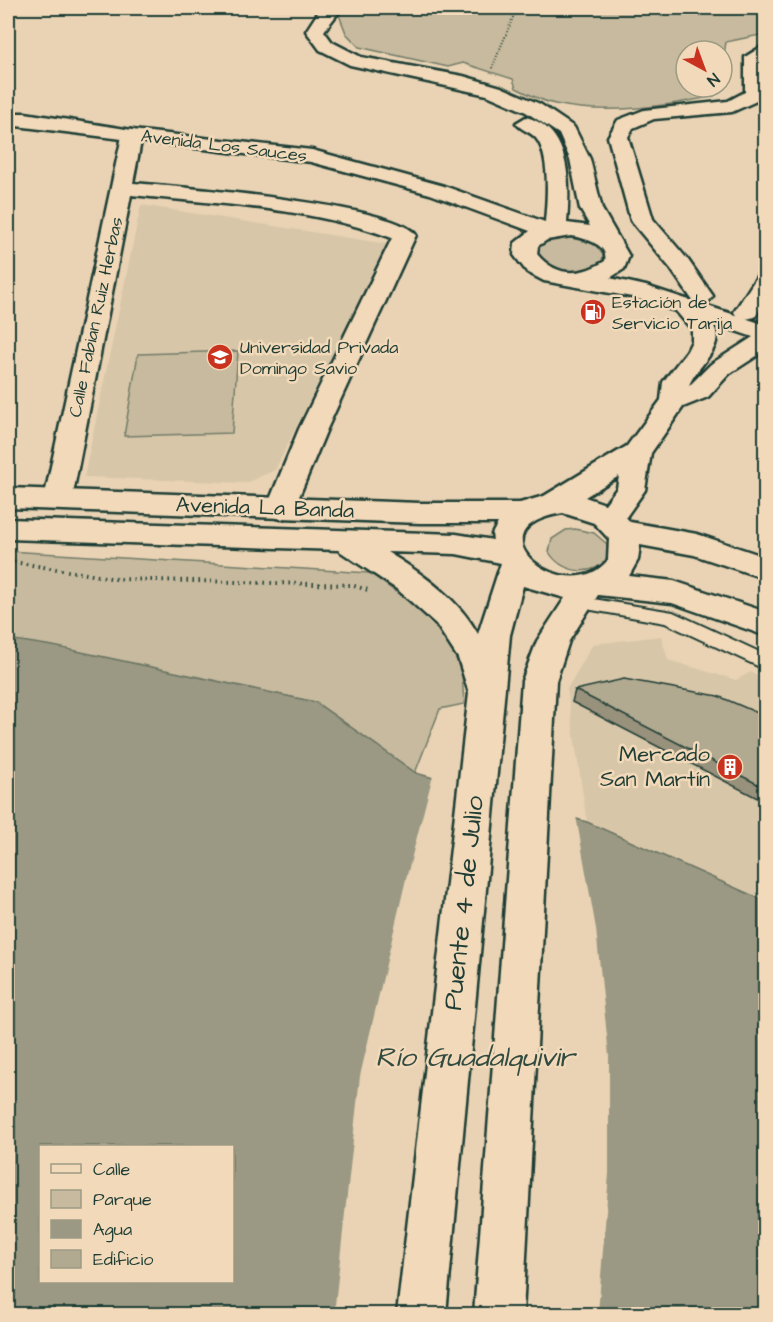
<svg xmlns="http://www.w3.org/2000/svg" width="773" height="1322" viewBox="0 0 773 1322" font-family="'Architects Daughter',sans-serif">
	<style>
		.built { fill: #d8c6a9 }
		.green { fill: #c7ba9e; stroke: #737c69; stroke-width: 1.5 }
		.water { fill: #9b9983; stroke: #697463; stroke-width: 1.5; fill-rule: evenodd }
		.pier { fill: #e9d3b4 }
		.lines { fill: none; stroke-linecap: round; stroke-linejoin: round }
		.lane-casing { stroke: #1f3d34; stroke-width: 4 }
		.street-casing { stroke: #1f3d34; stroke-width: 5 }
		.secondary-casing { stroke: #1f3d34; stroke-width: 5 }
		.path-far1 { stroke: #1f3d34; stroke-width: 2; stroke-dasharray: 1 2; stroke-linecap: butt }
		.path { stroke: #1f3d34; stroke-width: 4; stroke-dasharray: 1.5 4.5; stroke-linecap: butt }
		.lane { fill: #f1d9b9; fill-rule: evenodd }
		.street { fill: #f1d9b9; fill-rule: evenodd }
		.secondary { fill: #f1d9b9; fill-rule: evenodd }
		.wall { fill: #98917c; stroke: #1f3d34; stroke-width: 1.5 }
		.building { fill: #b1a990; stroke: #1f3d34; stroke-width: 1.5 }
		.labels { text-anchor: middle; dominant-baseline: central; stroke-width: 5; stroke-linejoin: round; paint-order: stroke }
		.far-street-label { font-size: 18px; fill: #1f3d34; stroke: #f1d9b9 }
		.far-poi-label { font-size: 18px; fill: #1f3d34; stroke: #f1d9b9; text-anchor: start }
		.street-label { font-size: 22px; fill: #1f3d34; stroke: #f1d9b9 }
		.poi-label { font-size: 22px; fill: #1f3d34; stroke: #f1d9b9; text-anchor: end }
		.near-street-label { font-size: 27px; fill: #1f3d34; stroke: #f1d9b9 }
		.near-water-label { font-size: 28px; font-style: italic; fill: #324b40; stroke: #f1d9b9 }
	</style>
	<rect width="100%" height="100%" fill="#e9d3b4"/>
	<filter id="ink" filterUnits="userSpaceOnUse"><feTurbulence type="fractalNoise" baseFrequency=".0167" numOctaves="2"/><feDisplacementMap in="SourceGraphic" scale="12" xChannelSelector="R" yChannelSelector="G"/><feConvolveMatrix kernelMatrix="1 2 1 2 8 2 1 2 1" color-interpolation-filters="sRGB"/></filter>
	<g filter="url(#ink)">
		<g class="built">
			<path d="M141 205 387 244 275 470 246 483 84 477Z"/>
			<path d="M661 636 668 660 736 680 751 672 765 682V901L587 822 567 689 593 644Z"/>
		</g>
		<g class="green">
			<path d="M346 8H765V34L726 42 722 68V51H686V87H716L714 96C662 107 607 115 555 104 542 101 528 94 516 88L513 79 463 63 448 67 359 47 346 33 339 15Z"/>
			<path d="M564 236 595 244 603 255 602 261C580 283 555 270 534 256L537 244 544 240Z"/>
			<path d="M238 351 232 433 124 436 138 354Z"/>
			<path d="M575 529 594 533 607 544 608 558C592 578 561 573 549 552L552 539 566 530Z"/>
			<path d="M8 551 370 573 420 610 447 638 462 672 464 704 440 709 415 773 315 702 8 639Z"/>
		</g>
		<path class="water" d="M8 639 53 646 315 702 416 773 587 822 765 901V1314H8ZM40 1146H232V1282H40Z"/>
		<path class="pier" d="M433 775 576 816 596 929 609 1056V1173L598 1314H334L360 1076 405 883Z"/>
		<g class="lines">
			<g class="lane-casing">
				<path id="lane" d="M581 597 673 612 766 655V670L665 623 575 607 572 603 575 599Z"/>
			</g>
			<g class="street-casing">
				<g id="street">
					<path d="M766 44 763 95 761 99 732 112 654 119 633 128 628 137 653 219 688 260 713 296 709 301H693L671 269 631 221 608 137 618 120 644 110 728 101 745 92V57Z"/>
					<path d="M132 130 139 132 142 136 133 183C178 187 395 204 416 235L327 429 291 516 281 519 271 516 266 509 299 429 392 238C308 207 219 204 131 195L72 499 68 506 58 509 48 506 44 499 122 136 125 132Z"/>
					<path d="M766 273C766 293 766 300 755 317L746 319 737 317 734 312 758 275Z"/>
				</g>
			</g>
			<g class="secondary-casing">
				<path id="secondary" d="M321 8H342L324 31 332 42 361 57 463 76 501 87 540 104 574 127 590 159 602 209 629 256 624 269 610 278 646 286 766 325V350L729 374 708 397 683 407 651 453 645 490 626 517 630 522 697 534 766 557V579L694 555 640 545 638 560 629 576 674 581 766 612V636L672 603 598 595 569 641 556 681 523 1314H474L522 681 537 641 565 598 523 586 510 635 446 1314H397L469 693 458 658 436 624 398 590 338 550 8 539V519L456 534 493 540 492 534 498 523H420L8 508V488L420 503H520L544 496 627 446 661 400 663 382 687 351 692 341V330L676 311 632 297 544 281 527 272 514 255 515 243 530 231 430 194 311 162 8 125V113H25L132 130 312 150 444 186 545 222C547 200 551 154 535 137 529 131 521 130 516 123L526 117C572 129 570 186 567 223L590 226 580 209 570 159 559 134 526 112 487 95 350 65 320 50 306 31ZM571 236C584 238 609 244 605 261 581 276 557 278 537 254L538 246 547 240ZM712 323 753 337 711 364 689 386C695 366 729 347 712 323ZM619 476 617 488 605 504 585 497ZM563 513 594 523 609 539 608 560C567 611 465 529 563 513ZM387 552 456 554 501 563 478 634C458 598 421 573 387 552Z"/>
			</g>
			<path class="path-far1" d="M492 68 517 8"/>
			<path class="path" d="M8 561 116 579 351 585 368 590"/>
			<use href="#lane" class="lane"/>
			<use href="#street" class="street"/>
			<use href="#secondary" class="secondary"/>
		</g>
		<path class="wall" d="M575 690 765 716V802L572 702Z"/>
		<path class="building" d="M624 679 718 696 765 716V788L575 690Z"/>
	</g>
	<defs>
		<g id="fuel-disc" transform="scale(1.35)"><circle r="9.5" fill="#c8321e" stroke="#f1d9b9"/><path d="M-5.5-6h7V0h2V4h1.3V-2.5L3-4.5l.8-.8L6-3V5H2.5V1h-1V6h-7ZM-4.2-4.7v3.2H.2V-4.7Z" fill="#fff"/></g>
		<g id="university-disc" transform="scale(1.35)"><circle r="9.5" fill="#c8321e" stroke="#f1d9b9"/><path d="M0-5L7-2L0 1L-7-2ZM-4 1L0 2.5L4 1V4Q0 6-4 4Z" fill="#fff"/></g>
		<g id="building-disc" transform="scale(1.35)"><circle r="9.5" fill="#c8321e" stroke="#f1d9b9"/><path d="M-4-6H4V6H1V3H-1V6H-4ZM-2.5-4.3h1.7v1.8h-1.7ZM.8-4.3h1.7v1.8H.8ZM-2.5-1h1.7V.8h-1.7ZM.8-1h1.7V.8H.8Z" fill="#fff"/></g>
	</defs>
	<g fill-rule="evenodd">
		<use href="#fuel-disc" x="593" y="312"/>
		<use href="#university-disc" x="220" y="357"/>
		<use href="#building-disc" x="730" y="767"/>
	</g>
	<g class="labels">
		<g class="far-street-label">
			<text transform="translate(224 146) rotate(7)">Avenida Los Sauces</text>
			<text transform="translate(96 317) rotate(-78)">Calle Fabian Ruiz Herbas</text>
		</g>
		<g class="far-poi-label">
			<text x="612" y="302">Estación de<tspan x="612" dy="21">Servicio Tarija</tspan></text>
			<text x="240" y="347">Universidad Privada<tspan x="240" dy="21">Domingo Savio</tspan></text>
		</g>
		<g class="street-label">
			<text transform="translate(265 508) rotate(2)">Avenida La Banda</text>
		</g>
		<g class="poi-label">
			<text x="710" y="754">Mercado<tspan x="710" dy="25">San Martín</tspan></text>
		</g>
		<g class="near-street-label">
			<text transform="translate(464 903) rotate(-84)">Puente 4 de Julio</text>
		</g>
		<g class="near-water-label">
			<text x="475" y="1057">Río Guadalquivir</text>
		</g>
	</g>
	<rect width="773" height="1322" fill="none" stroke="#f1d9b9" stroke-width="30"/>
	<rect x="15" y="15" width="743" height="1292" fill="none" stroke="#1f3d34" stroke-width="2" filter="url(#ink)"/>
	<rect x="39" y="1145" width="195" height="138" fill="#f1d9b9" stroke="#9d9b84" stroke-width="1.5"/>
	<rect x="51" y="1164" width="30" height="9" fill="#f1d9b9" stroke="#9d9b84" stroke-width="1.5"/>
	<text x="93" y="1175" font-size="18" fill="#1f3d34">Calle</text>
	<rect x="51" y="1190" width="30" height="18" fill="#c7ba9e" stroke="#9d9b84" stroke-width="1.5"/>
	<text x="93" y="1205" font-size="18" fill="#1f3d34">Parque</text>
	<rect x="51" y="1220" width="30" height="18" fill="#9b9983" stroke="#9d9b84" stroke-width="1.5"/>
	<text x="93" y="1235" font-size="18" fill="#1f3d34">Agua</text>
	<rect x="51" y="1250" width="30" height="18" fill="#b1a990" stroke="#9d9b84" stroke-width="1.5"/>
	<text x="93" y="1265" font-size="18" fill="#1f3d34">Edificio</text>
	<g transform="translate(704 69) rotate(139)"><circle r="28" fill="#f1d9b9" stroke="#9d9b84" stroke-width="1.5"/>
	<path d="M0-4.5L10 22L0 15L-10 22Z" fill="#c8321e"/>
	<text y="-9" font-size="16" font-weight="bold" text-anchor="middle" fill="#1f3d34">N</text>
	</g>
</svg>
